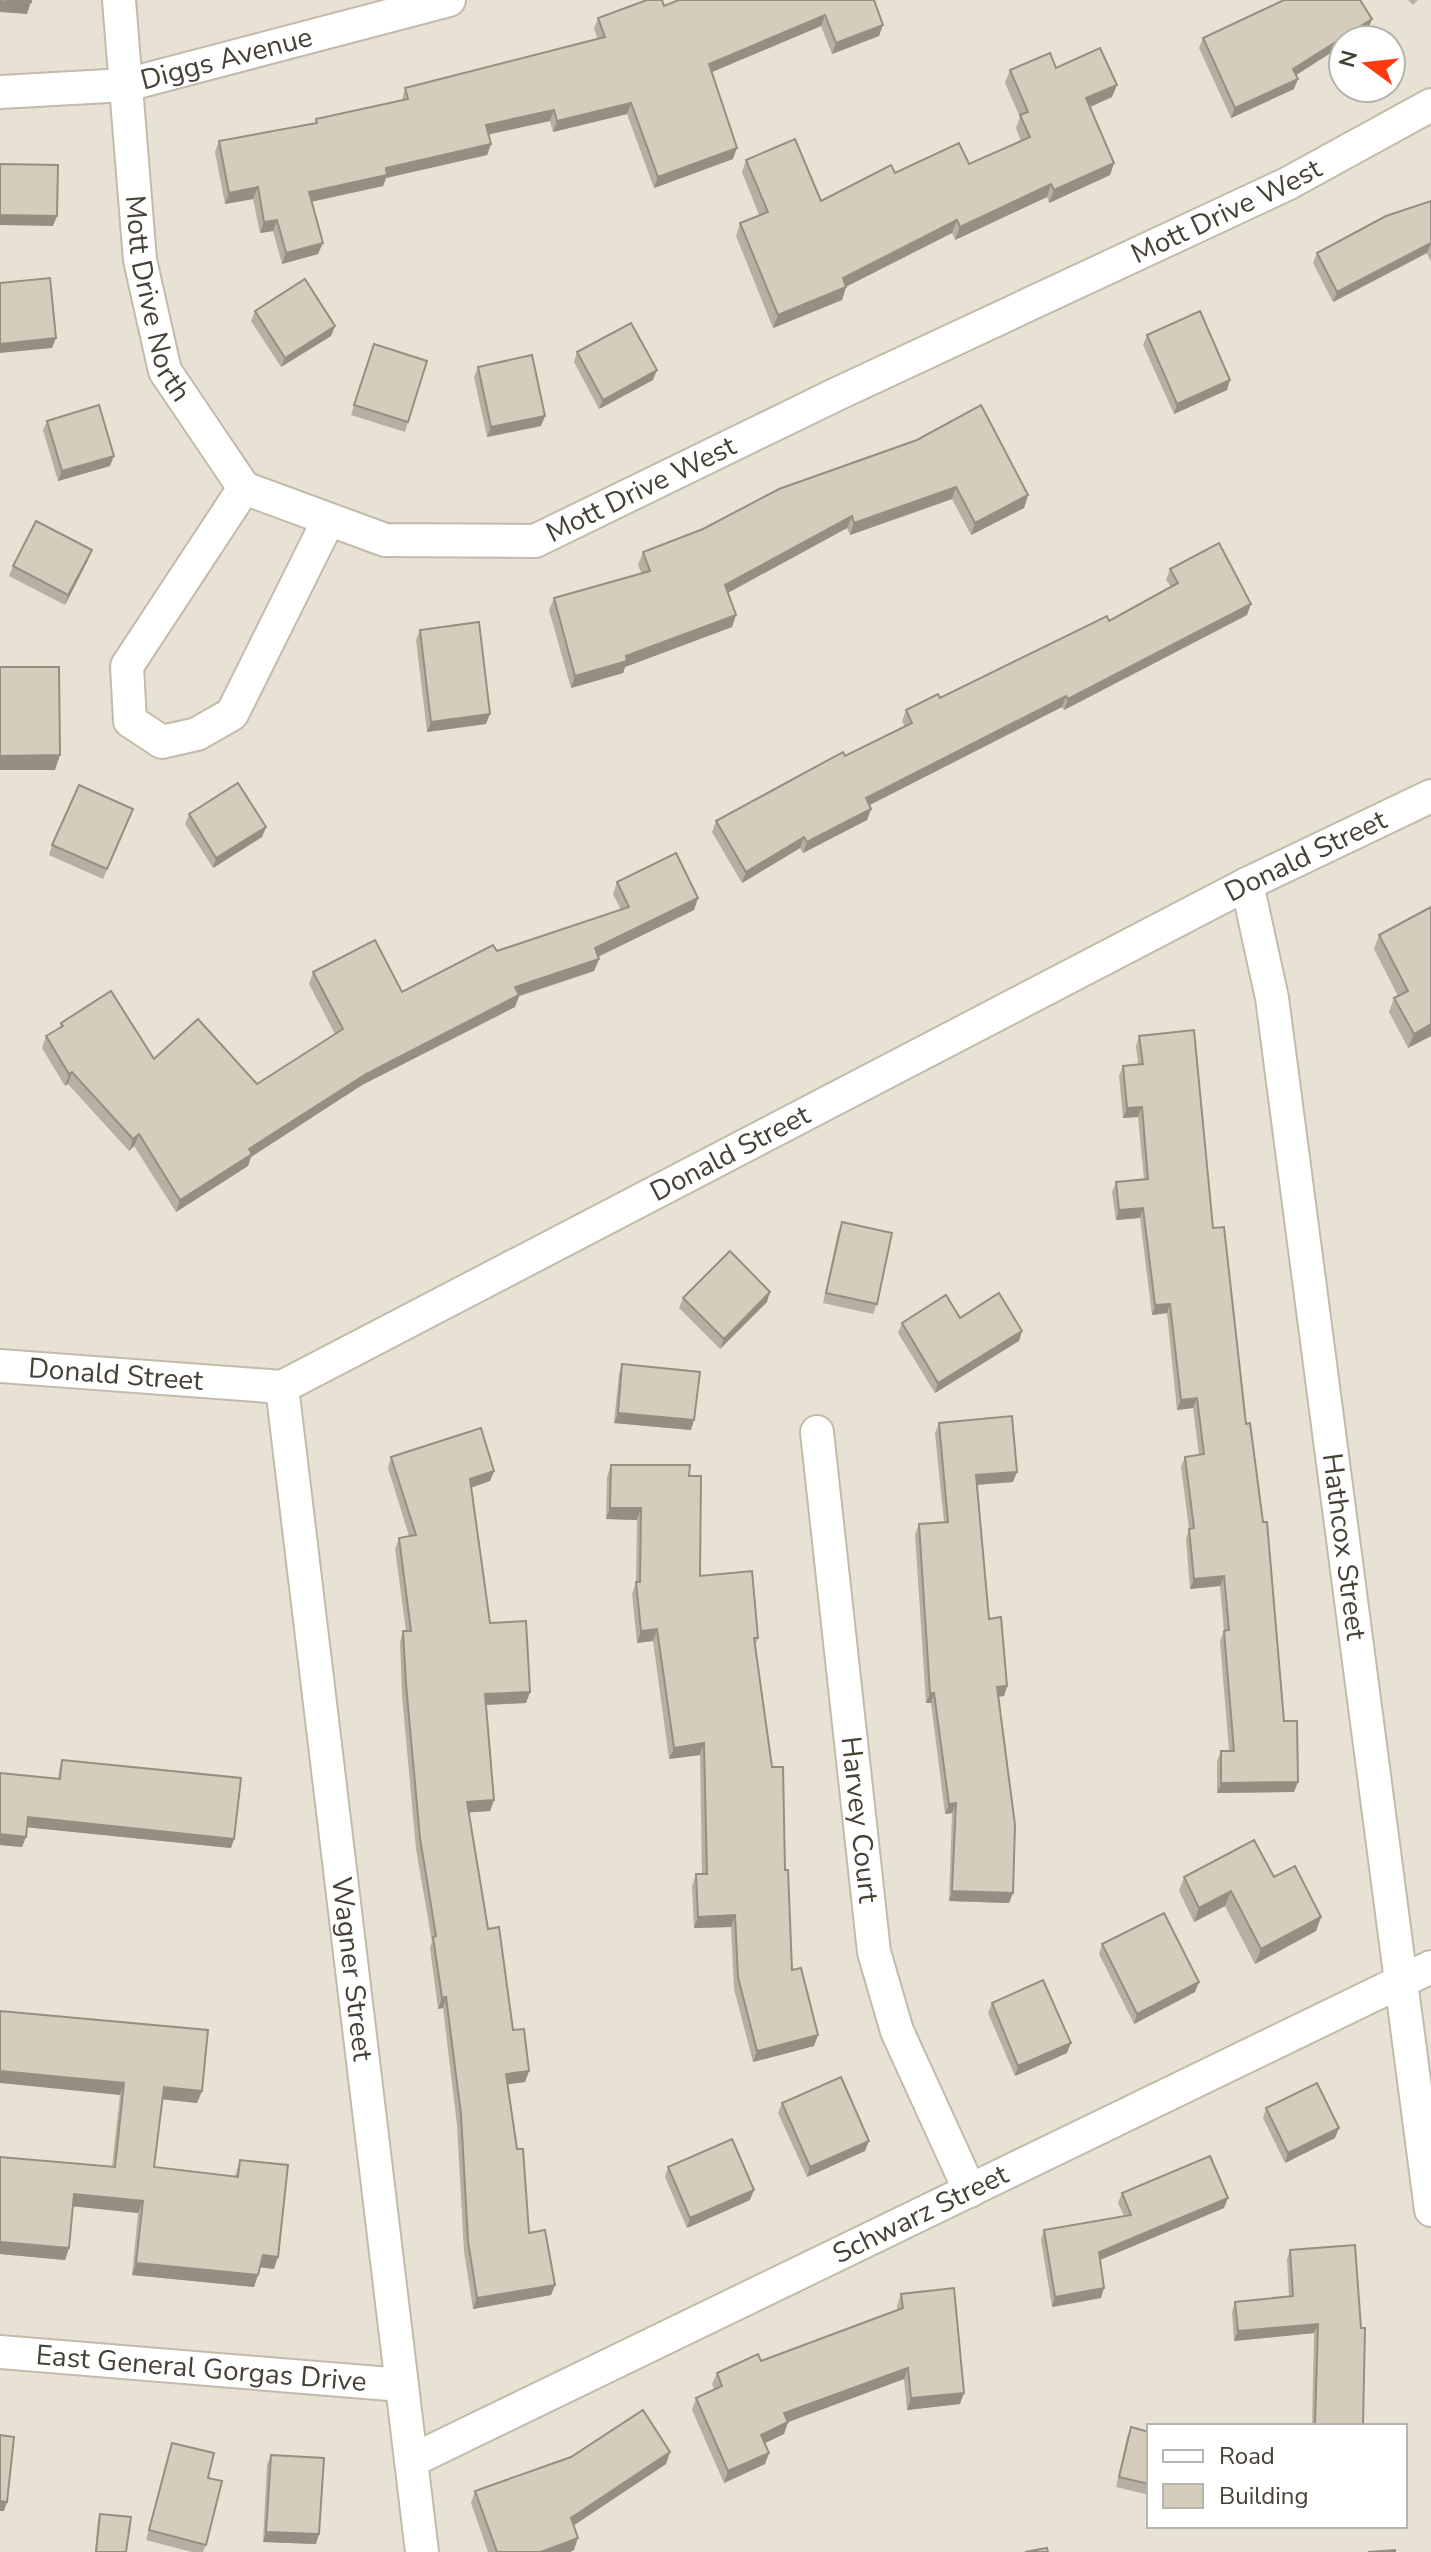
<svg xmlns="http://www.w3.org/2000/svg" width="1431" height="2552" viewBox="0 0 1431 2552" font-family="'Nunito Sans',sans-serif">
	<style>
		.residential { fill: #e8e2d4; fill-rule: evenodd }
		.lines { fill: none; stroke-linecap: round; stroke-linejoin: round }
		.street-casing { stroke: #c2bbab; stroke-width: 36 }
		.street { stroke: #fff; stroke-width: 32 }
		.wall { fill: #b7afa1 }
		.shaded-wall { fill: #958f83 }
		.building { fill: #d5ccbb; stroke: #958f83; stroke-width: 2 }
		.labels { text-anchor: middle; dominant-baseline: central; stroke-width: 6; stroke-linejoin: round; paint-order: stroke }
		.street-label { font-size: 28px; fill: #464035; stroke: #fff }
	</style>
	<rect width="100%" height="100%" fill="#f3f0e6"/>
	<path class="residential" d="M0 0H1431V2552H0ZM1343 40H1391V88H1343ZM1149 2426H1405V2526H1149Z"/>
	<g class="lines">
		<g class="street-casing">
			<g id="street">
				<path id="s1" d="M119 0 140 260 165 371 244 488 385 540 535 541 837 394 1287 184 1431 105"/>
				<path id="s2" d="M0 92 126 85 449 0"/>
				<path d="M244 488 127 666 130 721 162 742 197 734 232 714 328 521"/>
				<path id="s3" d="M1247 884 1272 998 1431 2210"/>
				<path id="s4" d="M0 1366 282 1387 1247 884 1431 796"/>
				<path id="s5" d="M282 1387 422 2552"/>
				<path id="s6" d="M817 1432 874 1952 897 2031 970 2191"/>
				<path id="s7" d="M0 2352 402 2385"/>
				<path id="s8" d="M411 2461 1431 1967"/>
			</g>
		</g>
		<use href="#street" class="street"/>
	</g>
	<g class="wall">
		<path d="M874 0 879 36 832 54 821 26 712 72 733 159 654 188 627 114 553 132 550 121 489 134 491 144 487 155 386 178 383 186 311 202 318 254 282 264 273 231 260 233 253 199 225 204 215 152 219 141 315 123 316 119 402 100 405 88 598 39 594 29 598 18 664 6Z"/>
		<path d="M1408 0H1418L1413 5Z"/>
		<path d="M1372 19 1368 29 1343 40V45L1296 75 1294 89 1231 118 1199 48 1203 38Z"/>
		<path d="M1056 68 1112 97 1090 107 1114 163 1110 175 1049 203 1047 197 955 240 952 233 846 287 842 300 773 328 736 236 740 223 759 215 742 172 746 160 821 201 895 173 969 164 1021 141 1016 128 1020 117 1005 83 1010 70Z"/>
		<path d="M1431 201V262L1427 253 1333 302 1313 263 1317 253Z"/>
		<path d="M255 311 335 326 331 336 281 367 251 321Z"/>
		<path d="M1147 335 1227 390 1174 414 1143 345Z"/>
		<path d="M374 344 408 422 405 432 351 415Z"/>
		<path d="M577 352 653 380 599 409 574 362Z"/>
		<path d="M478 367 541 426 487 437 474 377Z"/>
		<path d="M47 421 110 466 58 481 43 430Z"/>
		<path d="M917 440 1028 495 1024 508 971 535 952 499 850 535 847 528 728 593 732 627 625 667 623 673 571 688 549 610 554 598 642 574 638 565 643 552 703 529Z"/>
		<path d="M88 560 65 605 9 576 13 566Z"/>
		<path d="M1170 569 1247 615 1064 710 1062 707 869 805 871 809 867 820 803 853 800 848 742 883 712 832 716 821 905 727 902 721 906 710 940 698 1109 621 1171 587 1166 580Z"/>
		<path d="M420 630 486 724 427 732 416 640Z"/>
		<path d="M133 809 103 879 49 855 52 845Z"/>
		<path d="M189 814 266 827 262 837 213 868 185 824Z"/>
		<path d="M617 882 698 898 694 910 598 957 599 959 594 971 519 996 515 1007 362 1085 251 1157 248 1166 176 1212 134 1146 129 1151 68 1084 65 1086 42 1048 46 1036 59 1028 61 1023 154 1059 257 1084 335 1034 309 984 313 972 402 992 497 951 621 910 613 894Z"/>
		<path d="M1431 907V1036L1408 1048 1389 1012 1394 998 1398 996 1374 949 1379 935Z"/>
		<path d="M1139 1036 1213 1228 1246 1424 1284 1721 1294 1792 1217 1793V1761L1221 1751H1229L1220 1641 1224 1631 1220 1586 1190 1589 1186 1539 1189 1529 1181 1467 1185 1457 1199 1455 1193 1408 1177 1410 1167 1313 1152 1315 1140 1218 1116 1220 1112 1192 1116 1182 1144 1179 1138 1117 1123 1118 1119 1076 1123 1066 1138 1064 1136 1046Z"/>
		<path d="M842 1222 877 1304 873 1314 823 1303 838 1232Z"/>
		<path d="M683 1298 767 1302 720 1349 679 1308Z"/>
		<path d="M960 1318 1019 1341 935 1393 898 1333 902 1323Z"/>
		<path d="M622 1364 691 1430 614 1423 619 1374Z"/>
		<path d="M939 1423 1013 1482 977 1485 989 1619 1007 1686 1004 1696 999 1697 1013 1893 1009 1903 949 1901 952 1813 945 1814 931 1703H926L915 1534 919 1524 944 1522 935 1433Z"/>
		<path d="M391 1457 494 1471 490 1481 471 1488 490 1623 530 1692 526 1703 486 1705 494 1800 490 1811 468 1812 488 1929 513 2030 529 2071 525 2082 507 2084 529 2233 555 2285 551 2295 473 2309 464 2252 457 2125 443 2008 438 2009 430 1948 432 1942 416 1849 402 1695 400 1642 403 1631H406L395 1549 399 1538 409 1536 388 1468Z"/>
		<path d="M611 1465 689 1476 700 1576 758 1638 755 1646 785 1870 792 1970 814 2046 753 2062 734 1989 731 1927 694 1928 692 1886 696 1874H702L700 1755 669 1759 653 1641 637 1643 632 1594 636 1582 637 1520 606 1519 607 1477Z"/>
		<path d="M62 1760 234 1839 231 1848 27 1827 26 1837 22 1847 0 1845V1773L58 1778 59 1770Z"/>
		<path d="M1184 1877H1274L1321 1917 1316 1931 1255 1964 1225 1906 1194 1922 1179 1891Z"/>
		<path d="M1102 1944 1195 1992 1134 2024 1099 1954Z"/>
		<path d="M992 2003 1067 2053 1015 2076 988 2013Z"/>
		<path d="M0 2011 202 2091 197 2103 162 2099 154 2167 235 2176 240 2160 274 2269 260 2267 254 2287 132 2275 138 2213 73 2206 69 2248 65 2260 0 2254 112 2167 120 2095Z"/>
		<path d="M782 2103 865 2151 807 2177 778 2113Z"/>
		<path d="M1266 2108 1335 2138 1285 2163 1263 2118Z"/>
		<path d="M668 2167 750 2200 687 2228 665 2177Z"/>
		<path d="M1122 2193 1224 2208 1100 2260 1101 2298 1052 2307 1041 2240 1044 2230 1124 2216 1118 2203Z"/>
		<path d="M1290 2250 1363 2426H1312L1314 2333 1234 2341 1232 2312 1235 2302 1289 2297 1287 2259Z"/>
		<path d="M901 2294 960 2404 907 2410 904 2379 788 2422 784 2434 765 2443 769 2453 765 2464 724 2483 692 2410 696 2398 714 2389 712 2384 717 2373 761 2361 897 2310V2306Z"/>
		<path d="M1131 2427 1149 2432V2495L1116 2487 1127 2437Z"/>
		<path d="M172 2443 208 2478 206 2545 203 2552H192L146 2540Z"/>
		<path d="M670 2452 666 2464 574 2525V2550L570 2552H488L471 2503 475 2491Z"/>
		<path d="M271 2455 316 2544 263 2542 267 2465Z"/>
		<path d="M100 2514 126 2552H95L98 2519Z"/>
	</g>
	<g class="shaded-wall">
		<path d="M0 0 31 2 27 14 0 12Z"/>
		<path d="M825 15 821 26 705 75 709 64Z"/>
		<path d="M1372 19 1368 29 1351 40H1343V45L1290 79 1293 69Z"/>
		<path d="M883 25 879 36 832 54 836 43Z"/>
		<path d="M1298 79 1294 89 1231 118 1235 108Z"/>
		<path d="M1117 85 1112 97 1081 111 1086 98Z"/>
		<path d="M631 103 627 114 553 132 557 121Z"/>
		<path d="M554 110 550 121 482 136 486 125Z"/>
		<path d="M491 144 487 155 386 178 383 186 305 203 309 192 386 168Z"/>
		<path d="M737 148 733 159 654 188 658 177Z"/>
		<path d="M1114 163 1110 175 1049 203 1054 190Z"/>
		<path d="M1051 184 1047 197 955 240 960 227Z"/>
		<path d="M258 187 253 199 225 204 229 193Z"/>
		<path d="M0 215 57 216 53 226 0 225Z"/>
		<path d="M277 220 273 231 260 233 264 222Z"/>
		<path d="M957 220 952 233 843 288 846 287 842 300 773 328 778 315 843 278Z"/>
		<path d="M323 243 318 254 282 264 286 253Z"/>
		<path d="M1431 243 1427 253 1333 302 1337 292Z"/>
		<path d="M335 326 331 336 281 367 285 358Z"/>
		<path d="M56 338 52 348 0 353V344Z"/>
		<path d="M657 370 653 380 599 409 603 400Z"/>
		<path d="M1230 380 1227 390 1174 414 1177 404Z"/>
		<path d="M545 416 541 426 487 437 491 427Z"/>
		<path d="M114 456 110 466 58 481 62 471Z"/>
		<path d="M956 487 952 499 850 535 854 523Z"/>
		<path d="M1028 495 1024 508 971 535 975 523Z"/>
		<path d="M852 516 847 528 720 597 725 585Z"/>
		<path d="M92 550 88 560 65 605 68 595Z"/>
		<path d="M1251 604 1247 615 1064 710 1068 699Z"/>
		<path d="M736 615 732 627 625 667 623 673 571 688 575 676Z"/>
		<path d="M1066 696 1062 707 862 809 866 798Z"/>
		<path d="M490 714 486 724 427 732 431 722Z"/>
		<path d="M60 755 55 770H0V756Z"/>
		<path d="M871 809 867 820 803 853 807 842Z"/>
		<path d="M266 827 262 837 213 868 216 858Z"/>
		<path d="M804 837 800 848 742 883 746 872Z"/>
		<path d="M698 898 694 910 591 960 595 948Z"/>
		<path d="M599 959 594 971 519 996 515 1007 362 1085 251 1157 248 1166 176 1212 180 1200 249 1149 366 1074 515 987Z"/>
		<path d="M1431 1024V1036L1408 1048 1414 1034Z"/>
		<path d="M72 1072 68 1084 65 1086 69 1074Z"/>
		<path d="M1142 1107 1138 1117 1123 1118 1127 1108Z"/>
		<path d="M139 1134 134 1146 129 1151 133 1139Z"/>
		<path d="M1143 1208 1140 1218 1116 1220 1119 1210Z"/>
		<path d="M770 1292 767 1302 720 1349 724 1339Z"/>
		<path d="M1170 1304 1167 1313 1152 1315 1155 1305Z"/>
		<path d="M1022 1331 1019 1341 935 1393 938 1383Z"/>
		<path d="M1197 1398 1193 1408 1177 1410 1181 1400Z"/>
		<path d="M618 1413 694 1420 691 1430 614 1423Z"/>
		<path d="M494 1471 490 1481 466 1489 470 1479Z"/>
		<path d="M1017 1472 1013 1482 973 1485 976 1475Z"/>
		<path d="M610 1508H641L637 1520 606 1519Z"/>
		<path d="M1224 1576 1220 1586 1190 1589 1194 1579Z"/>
		<path d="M657 1629 653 1641 637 1643 641 1631Z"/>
		<path d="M1007 1686 1004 1696 994 1697 997 1687Z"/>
		<path d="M530 1692 526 1703 481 1705 485 1694Z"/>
		<path d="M930 1693H934L931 1703H926Z"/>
		<path d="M704 1743 700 1755 669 1759 674 1748Z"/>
		<path d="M1298 1782 1294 1792 1217 1793 1221 1783Z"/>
		<path d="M494 1800 490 1811 463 1813 467 1802Z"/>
		<path d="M956 1803 952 1813 945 1814 949 1804Z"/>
		<path d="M28 1817 234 1839 231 1848 24 1827Z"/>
		<path d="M0 1834 26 1837 22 1847 0 1845Z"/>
		<path d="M952 1891 1013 1893 1009 1903 949 1901Z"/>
		<path d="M1231 1891 1225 1906 1194 1922 1199 1908Z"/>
		<path d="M735 1915 731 1927 694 1928 698 1917Z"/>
		<path d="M1321 1917 1316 1931 1255 1964 1261 1949Z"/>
		<path d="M1199 1982 1195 1992 1134 2024 1137 2014Z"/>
		<path d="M446 1997 443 2008 438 2009 442 1998Z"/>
		<path d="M818 2035 814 2046 753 2062 757 2051Z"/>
		<path d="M1071 2043 1067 2053 1015 2076 1018 2066Z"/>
		<path d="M0 2071 124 2083 120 2095 0 2083Z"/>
		<path d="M529 2071 525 2082 502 2085 506 2074Z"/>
		<path d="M164 2087 202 2091 197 2103 159 2099Z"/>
		<path d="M1339 2128 1335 2138 1285 2163 1288 2153Z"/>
		<path d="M869 2141 865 2151 807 2177 810 2167Z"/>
		<path d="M754 2190 750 2200 687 2228 690 2218Z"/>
		<path d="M74 2194 143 2201 138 2213 70 2206Z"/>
		<path d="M1228 2198 1224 2208 1095 2262 1099 2252Z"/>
		<path d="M0 2242 69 2248 65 2260 0 2254Z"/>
		<path d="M263 2255 278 2257 274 2269 258 2267Z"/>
		<path d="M136 2263 258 2275 254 2287 132 2275Z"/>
		<path d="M555 2285 551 2295 473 2309 477 2298Z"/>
		<path d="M1104 2288 1101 2298 1052 2307 1055 2297Z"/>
		<path d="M1318 2324 1314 2333 1234 2341 1238 2331Z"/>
		<path d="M908 2368 904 2379 780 2425 784 2413Z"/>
		<path d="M964 2393 960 2404 907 2410 911 2398Z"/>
		<path d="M788 2422 784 2434 757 2447 761 2435Z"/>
		<path d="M670 2452 666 2464 567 2530 571 2518Z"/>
		<path d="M769 2453 765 2464 724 2483 728 2471Z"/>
		<path d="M0 2501 7 2502 4 2511H0Z"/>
		<path d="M266 2532 319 2534 316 2544 263 2542Z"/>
		<path d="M578 2538 574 2550 570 2552H541Z"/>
	</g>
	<g class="building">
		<path d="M5 0H31V2Z"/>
		<path d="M647 0H662L664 6 679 0H874L883 25 836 43 825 15 709 64 737 148 658 177 631 103 557 121 554 110 486 125 491 144 386 168 387 175 309 192 323 243 286 253 277 220 264 222 258 187 229 193 219 141 317 123 316 119 408 99 405 88 605 37 598 18Z"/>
		<path d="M1284 0H1360L1372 19 1293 69 1298 79 1235 108 1203 38Z"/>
		<path d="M1100 48 1117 85 1086 98 1114 163 1054 190 1051 184 960 227 957 220 843 278 846 287 778 315 740 223 768 212 746 160 795 139 821 201 891 165 895 173 959 143 969 164 1030 137 1020 115 1028 112 1010 70 1050 53 1056 68Z"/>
		<path d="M0 164 58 165 57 216 0 215Z"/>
		<path d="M1431 201V243L1337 292 1317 253 1386 216Z"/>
		<path d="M50 278 56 338 0 344V283Z"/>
		<path d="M305 279 335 326 285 358 255 311Z"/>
		<path d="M1200 311 1230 380 1177 404 1147 335Z"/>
		<path d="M631 323 657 370 603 400 577 352Z"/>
		<path d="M374 344 427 361 408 422 354 405Z"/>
		<path d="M532 355 545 416 491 427 478 367Z"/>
		<path d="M99 405 114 456 62 471 47 421Z"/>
		<path d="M981 405 1028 495 975 523 956 487 854 523 852 516 725 585 736 615 626 656 627 661 575 676 554 598 650 571 643 552 703 529 779 489 917 440Z"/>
		<path d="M36 521 92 550 68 595 13 566Z"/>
		<path d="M1219 543 1251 604 1068 699 1066 696 866 798 871 809 807 842 804 837 746 872 716 821 843 752 845 756 912 723 906 710 938 694 940 698 1107 616 1109 621 1178 583 1170 569Z"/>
		<path d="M479 622 490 714 431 722 420 630Z"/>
		<path d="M0 667H59L60 755 0 756Z"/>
		<path d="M238 783 266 827 216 858 189 814Z"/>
		<path d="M79 785 133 809 107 869 52 845Z"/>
		<path d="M676 853 698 898 595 948 599 959 515 987 519 995 366 1074 249 1149 252 1154 180 1200 139 1134 133 1139 72 1072 69 1074 46 1036 63 1026 61 1023 111 991 154 1059 198 1019 257 1084 343 1029 313 972 375 940 402 992 493 945 497 951 629 907 617 882Z"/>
		<path d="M1431 907V1024L1414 1034 1394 998 1408 991 1379 935Z"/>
		<path d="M1194 1030 1213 1228 1224 1227 1246 1424 1250 1423 1263 1522H1267L1284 1721H1297L1298 1782 1221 1783V1751H1234L1224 1631 1229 1630 1224 1576 1194 1579 1189 1529 1194 1528 1185 1457 1204 1454 1197 1398 1181 1400 1170 1304 1155 1305 1143 1208 1119 1210 1116 1182 1148 1179 1142 1107 1127 1108 1123 1066 1143 1064 1139 1036Z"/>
		<path d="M842 1222 892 1233 877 1304 826 1293Z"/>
		<path d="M730 1251 770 1292 724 1339 683 1298Z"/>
		<path d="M999 1293 1022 1331 938 1383 902 1323 946 1295 960 1318Z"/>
		<path d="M622 1364 700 1372 694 1420 618 1413Z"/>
		<path d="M1012 1416 1017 1472 976 1475 989 1619 1001 1617 1007 1686 997 1687 1015 1825 1013 1893 952 1891 956 1803 949 1804 934 1693H930L919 1524 948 1522 939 1423Z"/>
		<path d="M481 1428 494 1471 470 1479 490 1623 526 1621 530 1692 485 1694 494 1800 467 1802 488 1929 499 1927 513 2030 524 2029 529 2071 506 2074 517 2149H523L529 2233 545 2230 555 2285 477 2298 468 2241 461 2114 446 1997 442 1998 433 1937 436 1936 420 1838 406 1684 403 1631H411L399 1538 416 1535 391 1457Z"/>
		<path d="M611 1465H690L689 1476H701L700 1576 752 1571 758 1638H754L772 1767H783L785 1870H788L792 1970 801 1968 818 2035 757 2051 738 1977 735 1915 698 1917 696 1874H707L704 1743 674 1748 657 1629 641 1631 636 1582H640L641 1508H610Z"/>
		<path d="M62 1760 241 1778 234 1839 28 1817 26 1837 0 1834V1773L60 1779Z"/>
		<path d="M1254 1840 1274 1877 1295 1866 1321 1917 1261 1949 1231 1891 1199 1908 1184 1877Z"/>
		<path d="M1164 1913 1199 1982 1137 2014 1102 1944Z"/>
		<path d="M1043 1980 1071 2043 1018 2066 992 2003Z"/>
		<path d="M0 2011 208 2030 202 2091 164 2087 154 2167 238 2177 240 2160 288 2165 278 2257 263 2255 258 2275 136 2263 143 2201 74 2194 69 2248 0 2242V2157L115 2167 124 2083 0 2071Z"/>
		<path d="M841 2077 869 2141 810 2167 782 2103Z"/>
		<path d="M1317 2083 1339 2128 1288 2153 1266 2108Z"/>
		<path d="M732 2139 754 2190 690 2218 668 2167Z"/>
		<path d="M1210 2156 1228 2198 1099 2252 1104 2288 1055 2297 1044 2230 1131 2215 1122 2193Z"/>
		<path d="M1355 2245 1361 2328H1365L1363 2426H1315L1318 2324 1238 2331 1235 2302 1293 2296 1290 2250Z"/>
		<path d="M954 2288 964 2393 911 2398 908 2368 784 2413 788 2422 761 2435 769 2453 728 2471 696 2398 722 2386 717 2373 758 2354 761 2361 903 2308 901 2294Z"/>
		<path d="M643 2410 670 2452 571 2518 578 2538 541 2552H497L475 2491 571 2457Z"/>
		<path d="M1131 2427 1149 2432V2484L1119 2477Z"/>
		<path d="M0 2435 14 2437 7 2502 0 2501Z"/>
		<path d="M172 2443 214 2453 208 2478 222 2481 206 2545 149 2530Z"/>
		<path d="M271 2455 324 2458 319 2534 266 2532Z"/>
		<path d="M100 2514 131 2517 126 2552H96Z"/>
		<path d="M1047 2548 1048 2552H1025Z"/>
		<path d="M1395 2550V2552H1368Z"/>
	</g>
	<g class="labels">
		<g class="street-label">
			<text stroke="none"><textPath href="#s2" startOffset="230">Diggs Avenue</textPath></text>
			<text stroke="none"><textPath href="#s1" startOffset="1582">Mott Drive West</textPath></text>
			<text stroke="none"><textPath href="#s1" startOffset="302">Mott Drive North</textPath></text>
			<text stroke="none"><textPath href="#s1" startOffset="934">Mott Drive West</textPath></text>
			<text stroke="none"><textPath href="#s4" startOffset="1436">Donald Street</textPath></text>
			<text stroke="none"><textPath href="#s4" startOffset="788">Donald Street</textPath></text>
			<text stroke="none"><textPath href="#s4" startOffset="116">Donald Street</textPath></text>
			<text stroke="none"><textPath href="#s3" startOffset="670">Hathcox Street</textPath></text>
			<text stroke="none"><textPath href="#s6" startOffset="390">Harvey Court</textPath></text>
			<text stroke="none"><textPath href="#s5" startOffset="586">Wagner Street</textPath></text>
			<text stroke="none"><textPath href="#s8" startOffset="566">Schwarz Street</textPath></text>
			<text stroke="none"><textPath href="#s7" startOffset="202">East General Gorgas Drive</textPath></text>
		</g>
	</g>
	<rect x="1147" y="2424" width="260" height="104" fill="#ffffff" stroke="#b5b3ae" stroke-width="2"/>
	<rect x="1163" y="2450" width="40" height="12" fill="#ffffff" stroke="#b5b3ae" stroke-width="2"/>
	<text x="1219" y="2464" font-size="24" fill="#464035">Road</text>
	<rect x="1163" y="2484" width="40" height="24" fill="#d5ccbb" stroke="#b5b3ae" stroke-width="2"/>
	<text x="1219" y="2504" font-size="24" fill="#464035">Building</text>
	<g transform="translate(1367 64) rotate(285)"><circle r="38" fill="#ffffff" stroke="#b5b3ae" stroke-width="2"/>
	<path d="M0-6L14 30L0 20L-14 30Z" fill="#ff3a11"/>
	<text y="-12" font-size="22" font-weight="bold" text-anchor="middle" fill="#464035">N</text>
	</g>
</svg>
